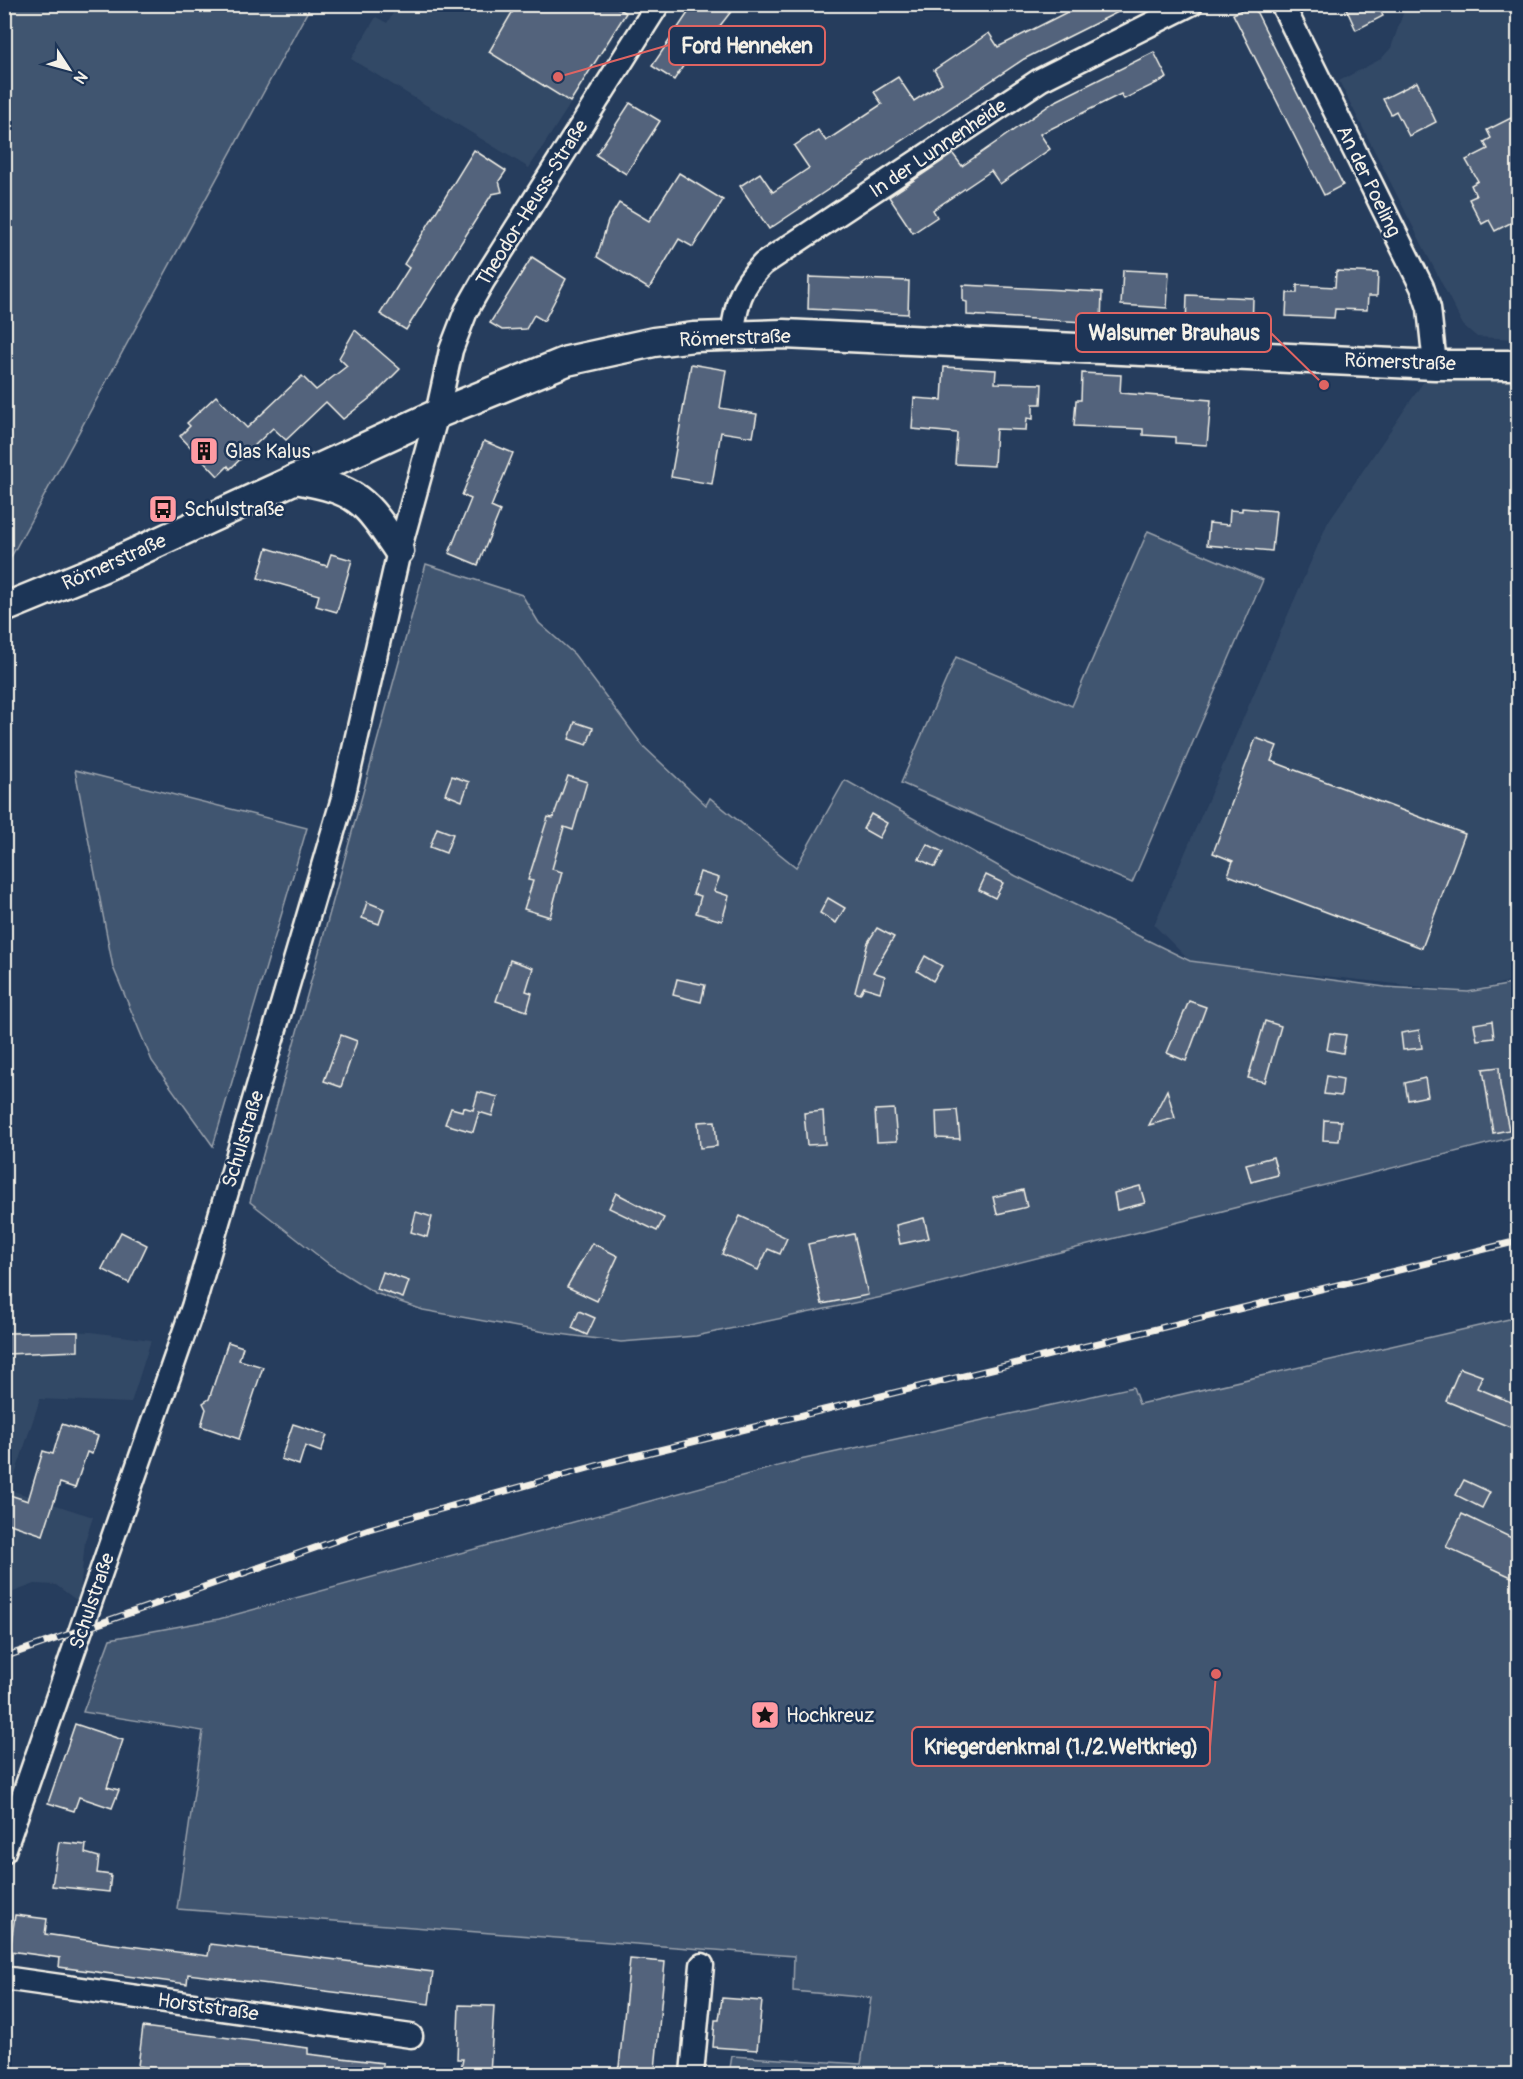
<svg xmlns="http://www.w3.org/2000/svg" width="1523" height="2079" viewBox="0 0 1523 2079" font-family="Pangolin,sans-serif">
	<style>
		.built { fill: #334966 }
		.green { fill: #40546f; stroke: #9aa2ac; stroke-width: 1.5 }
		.building { fill: #52647b; stroke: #f4f1e8; stroke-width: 1.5 }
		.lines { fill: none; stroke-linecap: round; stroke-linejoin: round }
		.minor-casing { stroke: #f4f1e8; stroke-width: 27 }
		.tertiary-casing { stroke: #f4f1e8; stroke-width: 33 }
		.minor { stroke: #1d3557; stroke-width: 22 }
		.tertiary { stroke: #1d3557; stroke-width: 28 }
		.rail-casing { stroke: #f4f1e8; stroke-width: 7 }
		.rail { stroke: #1d3557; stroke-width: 4.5; stroke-dasharray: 14; stroke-linecap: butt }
		.labels { text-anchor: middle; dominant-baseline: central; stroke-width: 5; stroke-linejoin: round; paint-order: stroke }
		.street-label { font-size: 20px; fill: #f4f1e8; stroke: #1d3557 }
		.poi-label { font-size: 20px; fill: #f4f1e8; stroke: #1d3557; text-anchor: start }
		.leader { fill: none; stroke: #df6462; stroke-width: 2 }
		.callout-dot { fill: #df6462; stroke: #1d3557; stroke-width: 2 }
		.callout { fill: #1d3557; stroke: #df6462; stroke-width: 2 }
		.callout-label { font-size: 21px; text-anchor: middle; font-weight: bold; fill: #f4f1e8 }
	</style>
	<rect width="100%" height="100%" fill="#263d5d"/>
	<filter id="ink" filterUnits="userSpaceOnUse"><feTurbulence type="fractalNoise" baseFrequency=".0167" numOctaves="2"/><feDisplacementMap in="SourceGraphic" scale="12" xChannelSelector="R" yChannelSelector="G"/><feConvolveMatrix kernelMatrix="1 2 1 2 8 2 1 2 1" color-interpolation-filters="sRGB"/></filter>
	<g filter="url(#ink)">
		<g class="built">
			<path d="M398 5H634L529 168 351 59 376 17 387 23Z"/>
			<path d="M1406 5H1518V339L1477 337 1463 325 1339 81 1381 59 1391 48Z"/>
			<path d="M1435 365 1518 366V979L1468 992 1190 961 1154 925 1328 522Z"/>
			<path d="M5 1330 91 1332 151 1340 131 1403 40 1399 10 1490 93 1517 85 1541 79 1602 56 1585 35 1584 5 1595Z"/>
		</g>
		<g class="green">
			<path d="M5 4 311 5 5 568 4 5Z"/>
			<path d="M1148 531 1263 580 1132 883 901 783 956 657 1072 706Z"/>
			<path d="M426 564 522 595 539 623 574 654 643 746 706 805 710 798 796 867 845 780 1016 876 1190 961 1385 987 1468 992 1518 983V1136L887 1296 696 1336 621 1342 545 1332 423 1310 375 1293 330 1265 250 1202Z"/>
			<path d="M75 770 307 828 213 1146 152 1061 113 967Z"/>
			<path d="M1518 1317V2074H729L732 2056 861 2064 871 1998 793 1991 794 1956 177 1909 203 1731 83 1712 110 1639 219 1619 800 1460 1133 1387 1139 1404Z"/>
		</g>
		<g class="building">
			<path d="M517 4H612L626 13 570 102 489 52Z"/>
			<path d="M694 4H737L712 36 706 31 674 80 652 66Z"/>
			<path d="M1083 4H1134L1024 59 769 229 740 186 760 173 773 192 809 168 794 146 818 130 826 141 882 104 874 92 898 77 914 101 942 83 934 70 989 33 998 47Z"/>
			<path d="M1344 4H1377L1383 16 1356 30Z"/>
			<path d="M1253 5 1343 185 1324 195 1233 14Z"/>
			<path d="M1154 52 1167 78 1124 99 1121 94 1040 134 1050 149 1000 184 991 171 933 210 937 217 913 233 889 197 953 154 962 166 1054 102Z"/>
			<path d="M1417 82 1436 122 1409 136 1396 111 1391 114 1383 99Z"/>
			<path d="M630 103 660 121 626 174 596 155Z"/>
			<path d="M1511 118 1518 132V219L1495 231 1489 220 1482 224 1469 199 1476 196 1471 185 1478 181 1466 160 1488 149 1484 142 1491 138 1487 130Z"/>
			<path d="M474 150 506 171 499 181 502 192 492 194 406 330 380 314 409 268 404 264Z"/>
			<path d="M679 173 723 200 693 247 679 239 649 289 597 257 608 221 619 203 649 221Z"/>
			<path d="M532 257 566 279 544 321 534 315 526 329 502 330 490 323Z"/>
			<path d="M1123 270 1169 272 1167 308 1121 305Z"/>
			<path d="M1336 271 1378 273 1377 296H1368L1367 310 1335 309 1334 318 1286 316 1287 293H1297V285L1335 287Z"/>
			<path d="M809 277 909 281 908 314 808 309Z"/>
			<path d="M963 285 1102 292 1101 323 967 315V302L963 301Z"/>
			<path d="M1187 295 1253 298 1252 330 1186 326Z"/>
			<path d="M355 330 400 369 374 395 343 419 326 402 286 440 273 428 230 469 228 466 218 476 180 436 190 426 187 423 216 396 247 428 302 376 316 390 347 366 339 358Z"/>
			<path d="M691 364 726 370 720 408 757 414 753 437 721 432 712 484 671 477Z"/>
			<path d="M944 367 996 370 995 383 1042 384 1041 404H1033V419L1027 418 1026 430 996 429 994 466 955 464 957 433 912 429 914 398 942 400Z"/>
			<path d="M1082 373 1121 375 1120 393 1211 400 1207 445 1175 443V437L1143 435V429L1074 426 1076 400H1081Z"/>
			<path d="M484 441 513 453 491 507 500 511 478 565 449 553 471 499 462 495Z"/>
			<path d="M1242 508 1276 511 1272 551 1207 545 1209 523 1229 525 1230 510 1242 511Z"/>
			<path d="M267 548 327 566 331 554 352 560 337 612 316 606 319 595 258 578Z"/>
			<path d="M575 722 593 728 587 745 569 739Z"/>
			<path d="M1256 738 1277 746 1271 761 1465 834 1422 948 1228 875 1233 861 1213 853Z"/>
			<path d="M452 776 469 782 462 801 445 794Z"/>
			<path d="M568 776 587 782 573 830 564 827 552 869 562 872 550 917 524 909 533 881 528 880 548 817 553 818Z"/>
			<path d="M871 814 887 823 879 838 863 829Z"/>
			<path d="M437 828 453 834 446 853 430 847Z"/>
			<path d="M927 844 943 852 935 867 919 859Z"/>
			<path d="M700 872 719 878 714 891 729 896 722 921 696 913 701 896 693 894Z"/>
			<path d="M986 875 1003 883 995 898 979 890Z"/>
			<path d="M828 898 845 908 836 923 820 913Z"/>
			<path d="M367 902 384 909 379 924 362 918Z"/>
			<path d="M877 928 894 937 873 972 885 976 880 992 864 987 860 994 855 992 868 942Z"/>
			<path d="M925 956 942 966 933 981 917 971Z"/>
			<path d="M510 960 533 968 526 991 532 993 527 1011 496 1001Z"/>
			<path d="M677 979 705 985 701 1002 673 995Z"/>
			<path d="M1189 1001 1206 1007 1186 1061 1167 1053Z"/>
			<path d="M1265 1021 1281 1026 1265 1082 1248 1078Z"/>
			<path d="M1492 1021 1494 1038 1477 1040 1474 1024Z"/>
			<path d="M1419 1030 1422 1048 1403 1050 1401 1033Z"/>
			<path d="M1330 1033 1346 1035 1343 1053 1327 1050Z"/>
			<path d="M341 1035 357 1041 341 1087 324 1081Z"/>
			<path d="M1499 1067 1500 1085 1509 1130 1493 1133 1483 1069Z"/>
			<path d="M1327 1076 1343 1079 1341 1096 1324 1094Z"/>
			<path d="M1425 1078 1428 1096 1408 1100 1405 1083Z"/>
			<path d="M1167 1090 1175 1118 1149 1125Z"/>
			<path d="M478 1092 498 1097 492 1116 479 1112 473 1132 445 1124 451 1108 462 1111 463 1107 473 1110Z"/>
			<path d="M894 1109 897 1141 877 1142 875 1110Z"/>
			<path d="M957 1110 960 1139 937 1138 936 1111Z"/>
			<path d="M823 1111 825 1144 807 1145 804 1113Z"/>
			<path d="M1324 1120 1341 1121 1339 1141 1323 1140Z"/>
			<path d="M715 1121 717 1146 700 1148 698 1122Z"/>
			<path d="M1273 1157 1278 1175 1251 1182 1246 1164Z"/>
			<path d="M1140 1186 1145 1203 1117 1210 1114 1193Z"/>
			<path d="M1023 1190 1027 1207 997 1214 993 1197Z"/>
			<path d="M616 1193 664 1218 657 1231 609 1208Z"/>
			<path d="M416 1212 432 1217 427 1237 411 1232Z"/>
			<path d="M740 1216 787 1238 780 1254 768 1249 758 1270 722 1254Z"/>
			<path d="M924 1218 929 1238 900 1244 896 1225Z"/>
			<path d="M121 1232 147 1245 129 1283 102 1269Z"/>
			<path d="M854 1234 868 1295 822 1304 808 1244Z"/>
			<path d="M592 1243 618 1256 597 1301 567 1287Z"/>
			<path d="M383 1272 409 1281 403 1298 377 1289Z"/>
			<path d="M579 1311 595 1318 587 1335 572 1328Z"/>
			<path d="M78 1332V1351L7 1354V1333Z"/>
			<path d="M228 1342 243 1347 239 1360 263 1367 239 1439 201 1426 206 1409 203 1403 209 1399Z"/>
			<path d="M1460 1368 1482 1376 1477 1388 1518 1405 1510 1427 1446 1401Z"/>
			<path d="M62 1424 98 1436 92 1454 87 1452 75 1488 60 1483 43 1535 4 1522V1493L28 1501 43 1451 53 1454Z"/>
			<path d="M293 1424 327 1435 321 1452 305 1446 299 1465 281 1459Z"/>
			<path d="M1464 1480 1490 1492 1482 1508 1456 1495Z"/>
			<path d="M1462 1514 1518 1541V1580L1446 1547Z"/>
			<path d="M75 1724 123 1740 107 1787 119 1790 112 1808 79 1797 74 1811 48 1803Z"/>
			<path d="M59 1842 86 1845 85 1853 99 1857 97 1873 111 1875 109 1892 52 1886Z"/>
			<path d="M15 1915 47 1919 45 1934 114 1944 208 1956 210 1944 433 1972 429 2004 188 1974 187 1984 59 1967 60 1958 10 1951Z"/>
			<path d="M630 1959 665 1962 655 2070 619 2067Z"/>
			<path d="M722 1998 762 2001 757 2050 713 2047 715 2020H719Z"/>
			<path d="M459 2005 494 2006 490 2074H460L463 2059H457Z"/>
			<path d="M143 2027 308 2048V2054L383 2063V2074H250L230 2072V2074H206L138 2066Z"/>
		</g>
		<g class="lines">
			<g class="minor-casing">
				<g id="minor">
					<path d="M1282 4 1422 287 1429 308 1435 365"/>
					<path d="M732 335C737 303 739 288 763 264L1040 80 1191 4"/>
					<path d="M4 1851 193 1307 343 798 399 551 437 414 451 350 466 311 483 281 658 4"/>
					<path d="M4 1978 411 2036"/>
					<path d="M692 2074 702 1965"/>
				</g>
			</g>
			<g class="tertiary-casing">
				<g id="tertiary">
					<path d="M295 479C358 490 364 499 399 551"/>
					<path d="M4 608 104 567 437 414 567 361 654 342 694 337 784 334 1435 365H1518"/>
				</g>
			</g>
			<use href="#minor" class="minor"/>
			<use href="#tertiary" class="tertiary"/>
			<g class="rail-casing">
				<path id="rail" d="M4 1657 369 1529 610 1462 1518 1241"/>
			</g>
			<use href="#rail" class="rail"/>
		</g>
	</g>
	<defs>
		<g id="building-square" transform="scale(1.5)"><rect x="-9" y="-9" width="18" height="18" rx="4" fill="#ff9aa2" stroke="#1d3557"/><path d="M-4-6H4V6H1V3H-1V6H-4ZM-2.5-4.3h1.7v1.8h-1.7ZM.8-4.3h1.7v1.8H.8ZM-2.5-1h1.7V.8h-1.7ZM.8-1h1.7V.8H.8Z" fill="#111"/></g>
		<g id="bus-square" transform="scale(1.5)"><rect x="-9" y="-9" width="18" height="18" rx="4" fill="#ff9aa2" stroke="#1d3557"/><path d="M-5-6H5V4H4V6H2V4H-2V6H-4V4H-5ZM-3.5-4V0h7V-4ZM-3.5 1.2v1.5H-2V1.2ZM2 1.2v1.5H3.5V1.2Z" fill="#111"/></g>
		<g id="sight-square" transform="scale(1.5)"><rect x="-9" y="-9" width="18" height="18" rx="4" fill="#ff9aa2" stroke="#1d3557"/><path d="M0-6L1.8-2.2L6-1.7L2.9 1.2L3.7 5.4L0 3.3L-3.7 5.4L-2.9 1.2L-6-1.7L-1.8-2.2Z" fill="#111"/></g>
	</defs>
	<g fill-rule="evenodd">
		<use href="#building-square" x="204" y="451"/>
		<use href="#bus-square" x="163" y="509"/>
		<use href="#sight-square" x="765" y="1715"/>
	</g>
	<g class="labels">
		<g class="street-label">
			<text transform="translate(938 148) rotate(-34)">In der Lunnenheide</text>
			<text transform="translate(1369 181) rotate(64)">An der Poeling</text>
			<text transform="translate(532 203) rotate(-58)">Theodor-Heuss-Straße</text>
			<text transform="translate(735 338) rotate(-2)">Römerstraße</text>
			<text transform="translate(1400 362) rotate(2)">Römerstraße</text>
			<text transform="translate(114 562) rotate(-24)">Römerstraße</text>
			<text transform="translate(243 1139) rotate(-73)">Schulstraße</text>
			<text transform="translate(92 1601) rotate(-71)">Schulstraße</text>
			<text transform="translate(208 2007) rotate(8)">Horststraße</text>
		</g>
		<g class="poi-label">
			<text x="225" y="451">Glas Kalus</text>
			<text x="184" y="509">Schulstraße</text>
			<text x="786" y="1715">Hochkreuz</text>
		</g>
	</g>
	<path class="leader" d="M558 77L669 45M1324 385L1271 333M1216 1674L1210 1747"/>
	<g class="callout-dot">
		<circle cx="558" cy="77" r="6"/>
		<circle cx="1324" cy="385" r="6"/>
		<circle cx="1216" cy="1674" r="6"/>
	</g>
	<g class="callout">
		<rect x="669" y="26" width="156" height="39" rx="6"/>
		<rect x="1076" y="313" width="195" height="39" rx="6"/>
		<rect x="912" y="1727" width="298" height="39" rx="6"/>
	</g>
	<g class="callout-label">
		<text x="747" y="53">Ford Henneken</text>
		<text x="1174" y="340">Walsumer Brauhaus</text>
		<text x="1061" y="1754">Kriegerdenkmal (1./2.Weltkrieg)</text>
	</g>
	<rect width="1523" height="2079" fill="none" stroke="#1d3557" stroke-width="24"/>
	<rect x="12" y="12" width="1499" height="2055" fill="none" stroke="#f4f1e8" stroke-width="2" filter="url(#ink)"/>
	<g transform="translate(69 69) rotate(126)" stroke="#1d3557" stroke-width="4.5" paint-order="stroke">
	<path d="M0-4.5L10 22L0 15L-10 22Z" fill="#f4f1e8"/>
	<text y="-9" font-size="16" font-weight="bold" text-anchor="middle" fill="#f4f1e8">N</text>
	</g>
</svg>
